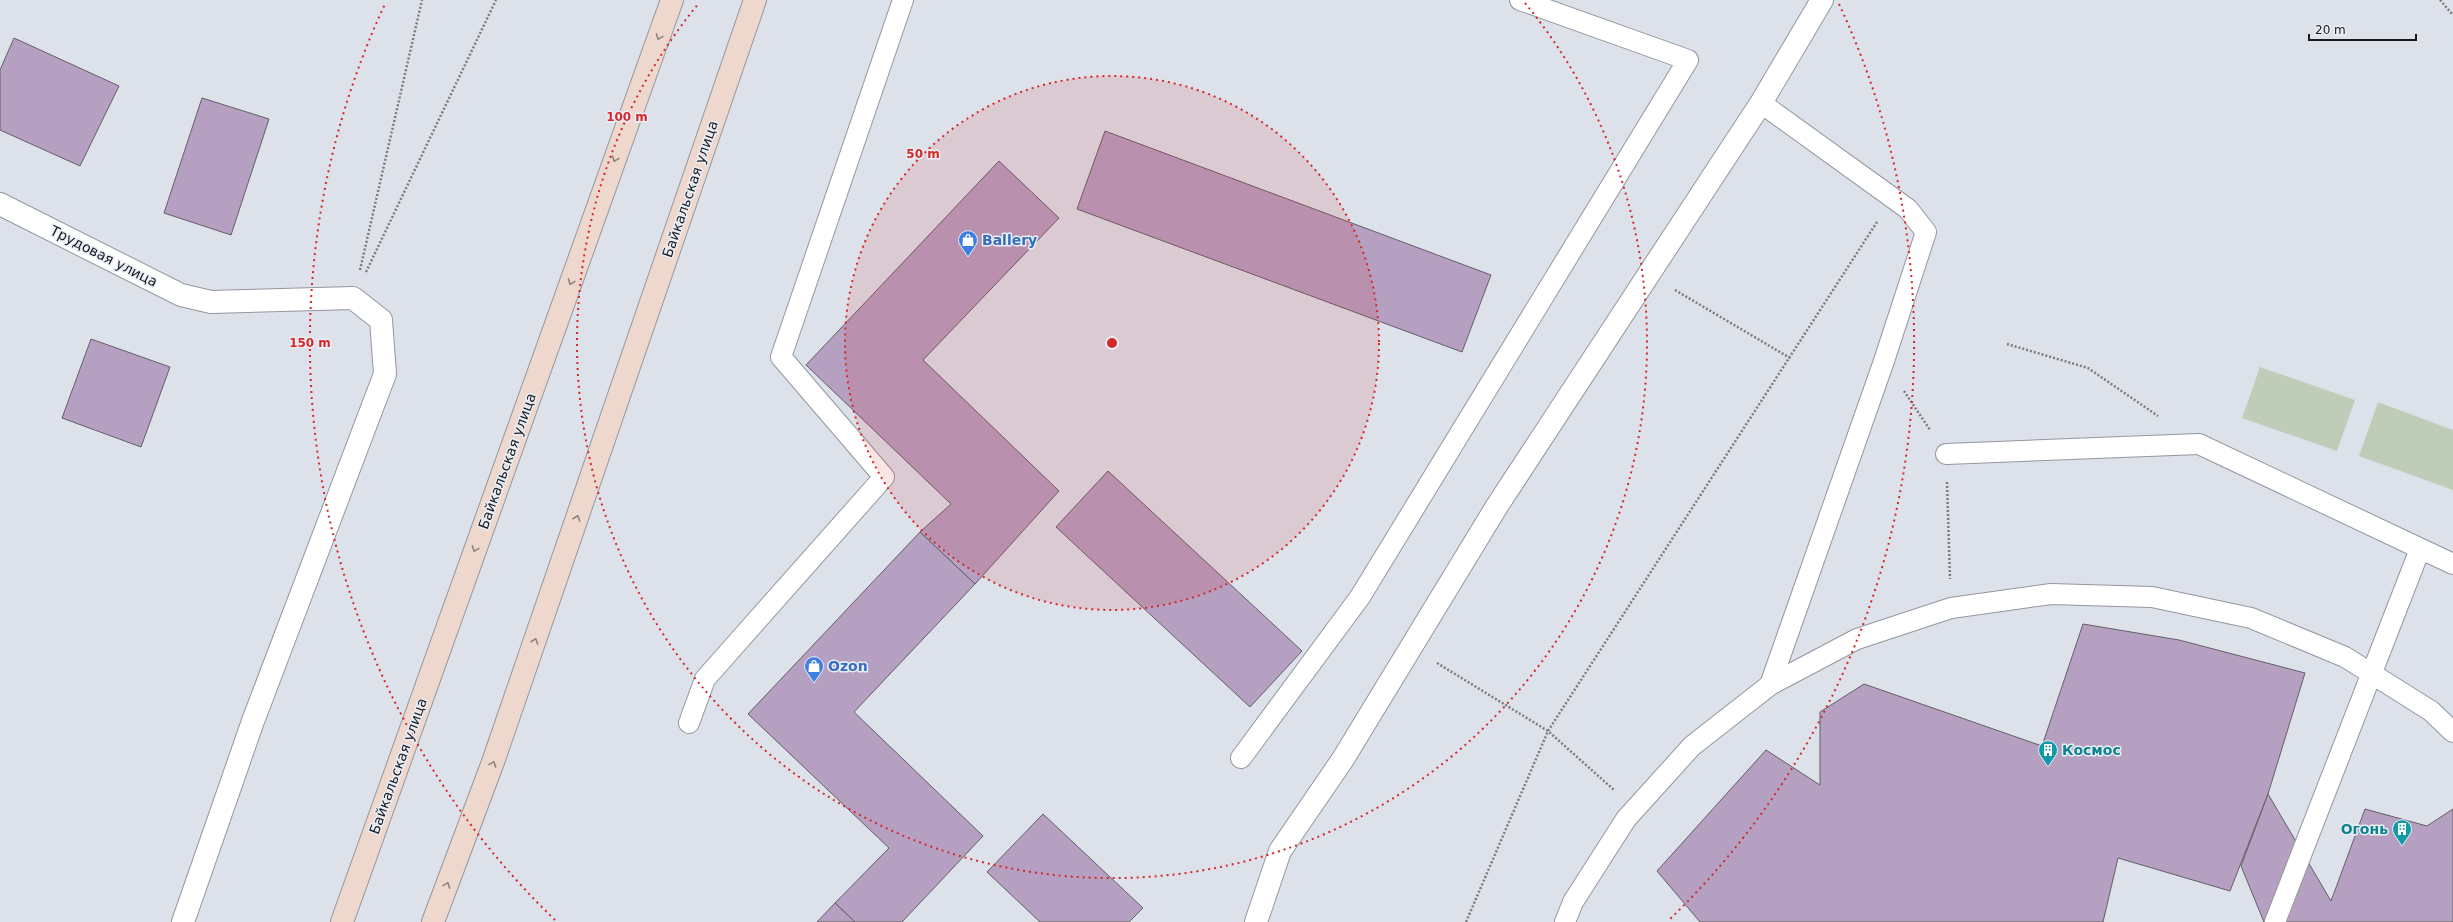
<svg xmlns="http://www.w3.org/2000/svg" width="2453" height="922" viewBox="0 0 2453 922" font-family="'DejaVu Sans',sans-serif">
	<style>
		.green { fill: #bfcdb8 }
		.building { fill: #b6a0c1; stroke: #635e66 }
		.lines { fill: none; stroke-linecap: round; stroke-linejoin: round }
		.service-casing { stroke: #93979f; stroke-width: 22 }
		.minor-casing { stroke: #93979f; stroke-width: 24 }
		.secondary-casing { stroke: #93979f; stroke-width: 24 }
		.path { stroke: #797c82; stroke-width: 2.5; stroke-dasharray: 2 2; stroke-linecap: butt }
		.service { stroke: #fff; stroke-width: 20 }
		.minor { stroke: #fff; stroke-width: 22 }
		.secondary { stroke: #eed8ce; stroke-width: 22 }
		.oneway { stroke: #8e827e }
		.ring { fill: none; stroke: #d62828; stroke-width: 2; stroke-dasharray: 2 4 }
		.labels { text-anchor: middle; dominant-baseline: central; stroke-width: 3; stroke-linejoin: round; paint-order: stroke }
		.street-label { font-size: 14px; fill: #18191c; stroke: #eaeef7 }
		.shop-label { font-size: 14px; font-weight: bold; fill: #366cbe; stroke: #eaeef7; text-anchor: start }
		.culture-label { font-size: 14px; font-weight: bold; fill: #0d838f; stroke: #eaeef7; text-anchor: start }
		.centre { fill: #d62828; stroke: #eaeef7; stroke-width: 2 }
		.ring-label { font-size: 12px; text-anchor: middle; font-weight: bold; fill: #d62828; stroke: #eaeef7; stroke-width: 3; stroke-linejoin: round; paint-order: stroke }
	</style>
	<rect width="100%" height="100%" fill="#dde1ea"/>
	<g class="green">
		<path d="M2260 367 2355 400 2337 451 2242 418Z"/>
		<path d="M2378 402 2453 430V490L2359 456Z"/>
	</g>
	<g class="building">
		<path d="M14 38 119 86 80 166 0 130V70Z"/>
		<path d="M202 98 269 119 231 235 164 213Z"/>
		<path d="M1105 131 1491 275 1462 352 1077 209Z"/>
		<path d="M999 161 1059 218 923 360 1059 491 975 584 920 532 951 504 806 365Z"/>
		<path d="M91 339 170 367 141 447 62 418Z"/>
		<path d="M1108 471 1302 651 1250 707 1056 527Z"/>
		<path d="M920 532 975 584 854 712 983 836 902 922H855L835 903 889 848 748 714Z"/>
		<path d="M2083 624 2179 640 2305 673 2268 794 2230 891 2118 858 2103 922H1700L1657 871 1766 750 1820 785V712L1864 684 2042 746Z"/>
		<path d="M2268 794 2331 901 2365 809 2427 826 2453 809V922H2264L2241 866Z"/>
		<path d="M1043 814 1143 908 1129 922H1040L987 872Z"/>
		<path d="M835 903 855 922H817Z"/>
	</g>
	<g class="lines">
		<g class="service-casing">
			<g id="service">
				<path d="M1761 103 1908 209 1926 232 1884 361 1770 685"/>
				<path d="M1946 454 2199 444 2453 564"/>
				<path d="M689 723 705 679 884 477 781 357 903 0"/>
				<path d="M1241 758 1360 597 1688 60 1520 0"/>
				<path d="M1565 922 1573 902 1626 819 1692 746 1770 685 1857 639 1951 608 2051 594 2152 597 2251 618 2345 657 2431 711 2453 732"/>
				<path d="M2275 922 2420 549"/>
			</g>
		</g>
		<g class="minor-casing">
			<g id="minor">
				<path d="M0 204 181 295 211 302 353 298 381 320 385 374 253 721 183 922"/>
				<path d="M1256 922 1280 851 1343 759 1497 506 1761 103 1822 0"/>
			</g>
		</g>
		<g class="secondary-casing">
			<g id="secondary">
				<path d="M342 922 672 0"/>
				<path d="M433 922 493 762 755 0"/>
			</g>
		</g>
		<g class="path">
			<path d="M2440 0 2453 15"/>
			<path d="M360 270 422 0"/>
			<path d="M366 272 496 0"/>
			<path d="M1675 290 1790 358"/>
			<path d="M2007 344 2088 368 2158 416"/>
			<path d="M1904 391 1930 430"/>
			<path d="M1947 482 1950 579"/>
			<path d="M1437 663 1548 731 1614 790"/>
			<path d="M1466 922 1548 731 1877 222"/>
		</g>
		<use href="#service" class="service"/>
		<use href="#minor" class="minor"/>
		<use href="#secondary" class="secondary"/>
	</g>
	<defs><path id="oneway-chevron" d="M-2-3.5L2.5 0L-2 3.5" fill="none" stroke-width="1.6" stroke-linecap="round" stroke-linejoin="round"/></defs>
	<g class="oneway">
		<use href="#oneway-chevron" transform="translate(659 37) rotate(110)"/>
		<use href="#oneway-chevron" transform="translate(615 159) rotate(110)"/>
		<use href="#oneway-chevron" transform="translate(571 282) rotate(110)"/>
		<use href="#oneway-chevron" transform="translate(577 518) rotate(-71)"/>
		<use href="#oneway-chevron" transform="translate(475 549) rotate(110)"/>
		<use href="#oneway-chevron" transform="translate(535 641) rotate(-71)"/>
		<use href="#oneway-chevron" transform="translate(493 764) rotate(-70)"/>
		<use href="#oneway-chevron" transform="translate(447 885) rotate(-69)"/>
	</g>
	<circle cx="1112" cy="343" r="267" fill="#d62828" fill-opacity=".12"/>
	<g class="ring">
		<circle cx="1112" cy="343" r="267"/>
		<path d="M1525 3A535 535 0 1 1 699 3"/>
		<path d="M555 920A802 802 0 0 1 385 4M1839 4A802 802 0 0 1 1669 920"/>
	</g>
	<defs>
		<g id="shop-pin" transform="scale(1)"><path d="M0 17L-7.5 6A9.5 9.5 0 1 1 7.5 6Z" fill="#3f7fe0" stroke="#eaeef7"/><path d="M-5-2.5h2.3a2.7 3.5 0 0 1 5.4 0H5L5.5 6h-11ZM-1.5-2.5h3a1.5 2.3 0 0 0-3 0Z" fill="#fff"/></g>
		<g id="building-pin" transform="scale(1)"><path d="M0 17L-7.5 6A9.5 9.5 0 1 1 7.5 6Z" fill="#0f9aa8" stroke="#eaeef7"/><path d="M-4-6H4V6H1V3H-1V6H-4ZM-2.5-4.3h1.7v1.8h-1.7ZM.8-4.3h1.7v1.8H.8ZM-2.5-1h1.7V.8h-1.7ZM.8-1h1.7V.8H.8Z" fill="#fff"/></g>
	</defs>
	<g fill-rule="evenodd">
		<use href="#shop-pin" x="968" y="240"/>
		<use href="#shop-pin" x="814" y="666"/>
		<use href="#building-pin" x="2048" y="750"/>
		<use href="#building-pin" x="2402" y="829"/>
	</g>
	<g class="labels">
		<g class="street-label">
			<text transform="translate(690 189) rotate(-71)">Байкальская улица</text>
			<text transform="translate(104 256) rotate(27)">Трудовая улица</text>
			<text transform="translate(507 461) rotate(-70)">Байкальская улица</text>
			<text transform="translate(398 766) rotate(-70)">Байкальская улица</text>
		</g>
		<g class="shop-label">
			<text x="982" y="240">Ballery</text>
			<text x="828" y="666">Ozon</text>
		</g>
		<g class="culture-label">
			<text x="2062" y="750">Космос</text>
			<text x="2388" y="829" text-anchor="end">Огонь</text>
		</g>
	</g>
	<circle cx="1112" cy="343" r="6" class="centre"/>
	<g class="ring-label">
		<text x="627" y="121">100 m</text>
		<text x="923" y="158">50 m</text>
		<text x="310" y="347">150 m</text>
	</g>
	<path d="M2309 34v6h107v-6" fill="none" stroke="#18191c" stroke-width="2"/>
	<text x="2315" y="34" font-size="12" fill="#18191c" stroke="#eaeef7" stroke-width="3" paint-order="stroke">20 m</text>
</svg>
